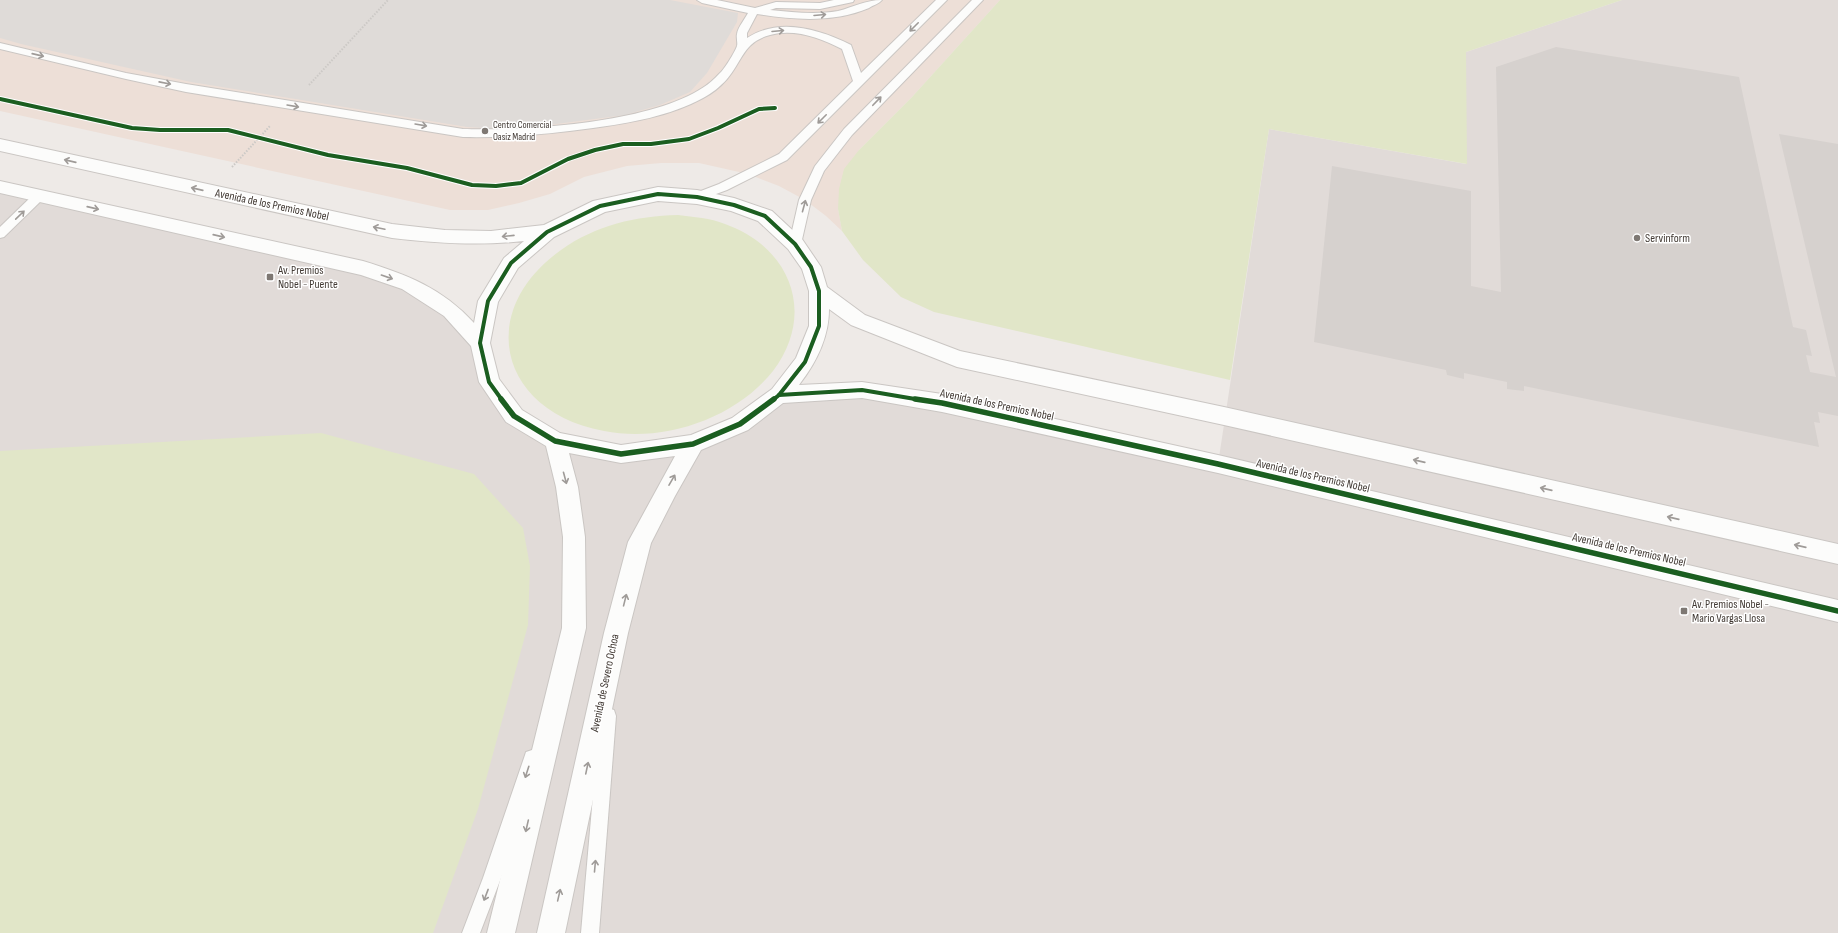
<svg xmlns="http://www.w3.org/2000/svg" width="1838" height="933" viewBox="0 0 1838 933" font-family="'Sofia Sans Condensed',sans-serif">
	<style>
		.commercial { fill: #eddfd7 }
		.industrial { fill: #e1dbd8 }
		.green { fill: #e1e6c8 }
		.parking { fill: #dfdbd8 }
		.building { fill: #d6d1ce }
		.lines { fill: none; stroke-linecap: round; stroke-linejoin: round }
		.service-casing { stroke: #cac6c3; stroke-width: 2 }
		.tertiary-casing { stroke: #cac6c3; stroke-width: 2 }
		.path { stroke: #ccc9c6; stroke-width: 2; stroke-dasharray: 1.5 1.5; stroke-linecap: butt }
		.service { fill: #fcfcfb; fill-rule: evenodd }
		.tertiary { fill: #fcfcfb; fill-rule: evenodd }
		.cycleway-far1-casing { stroke: #fff; stroke-width: 6 }
		.cycleway-casing { stroke: #fff; stroke-width: 8 }
		.cycleway-far1 { stroke: #1b5e20; stroke-width: 4 }
		.cycleway { stroke: #1b5e20; stroke-width: 5.5 }
		.oneway { stroke: #9f9b98 }
		.poi-dot { fill: #7e7873; stroke: #fff; stroke-width: 1.5 }
		.labels { text-anchor: middle; dominant-baseline: central; stroke-width: 3; stroke-linejoin: round; paint-order: stroke }
		.far-poi-label { font-size: 10px; fill: #423a34; stroke: #fff; text-anchor: start }
		.street-label { font-size: 12px; fill: #423a34; stroke: #fff }
		.poi-label { font-size: 12px; fill: #423a34; stroke: #fff; text-anchor: start }
	</style>
	<rect width="100%" height="100%" fill="#eeeae7"/>
	<path class="commercial" d="M0 0H1000L912 97 859 150 838 209 842 231 826 216 805 200 779 186 748 174 699 163H661L627 166 584 177 550 194 519 203 488 210H450L0 111Z"/>
	<path class="industrial" d="M1622 0H1838V933H0V187L409 284 480 343 489 382 555 441 621 454 693 444 779 395 862 390 1218 464 1269 129 1466 164V52Z"/>
	<g class="green">
		<path d="M1000 0H1622L1466 52 1467 164 1269 129 1230 380 934 312 901 297 863 260 842 231 838 209 839 189 844 169 859 150 912 97Z"/>
		<path d="M678 215C694 217 710 218 725 224 790 247 817 313 773 371 735 419 663 443 604 431 500 412 474 312 561 250 596 225 636 216 678 215Z"/>
		<path d="M321 433 474 474 523 528 530 566 528 625 478 809 433 933H0V451Z"/>
	</g>
	<path class="parking" d="M0 0H670L738 13 737 22 707 73 690 92 660 105 625 115 541 126 501 129 467 127 191 82 21 44 0 38Z"/>
	<path class="building" d="M1556 47 1739 77 1793 327 1806 330 1812 356 1806 355 1810 372 1836 377 1779 134 1838 144V416L1818 412 1820 423 1814 422 1819 447 1524 386V391L1507 389V382L1464 373V379L1447 375 1446 370 1314 342 1332 166 1471 191V286L1501 292 1496 67Z"/>
	<g class="lines">
		<g class="service-casing">
			<g id="service">
				<path d="M697 0H717L755 8 776 2 820 3 834 0H854L853 2 820 9 776 8 770 10C792 12 815 15 838 11 854 7 865 0 882 0 879 4 873 5 869 8 834 23 794 20 757 14L747 33V38C779 17 819 29 851 45L861 73 936 0H947L787 160 727 190 697 201 693 200 691 197 693 194 719 184 779 154 853 81 842 49C821 38 794 28 770 35 743 42 742 62 727 79 721 86 711 94 703 98 670 116 630 123 593 128 549 134 507 138 463 137L186 92 126 79 0 49V43L126 73 186 84 463 129C525 131 677 123 719 74 724 70 735 52 737 46 738 42 736 38 737 34 738 27 745 19 748 13L702 3Z"/>
				<path d="M972 0H983L852 135 824 171 811 200 801 244 799 247 795 248 791 247 789 244 799 200 815 166 844 129Z"/>
				<path d="M39 192 43 193 45 196 43 199 4 237 0 238V227L35 193Z"/>
				<path d="M608 708 614 710 616 716 599 933H581L600 716 602 710Z"/>
				<path d="M532 750 538 752 540 758 501 878 480 933H462L483 878 524 758 526 752Z"/>
			</g>
		</g>
		<g class="tertiary-casing">
			<path id="tertiary" d="M0 139 392 224 445 230 491 231 544 225 593 201 658 187 697 190 734 198 772 211 802 239 821 267 827 287 865 315 960 351 1224 407 1838 544V564L1224 425 957 367 851 325 829 309C829 338 816 363 799 385L862 382 942 394 1218 455 1838 600V622L1218 473 942 412 862 398 783 403 748 430 701 450 675 496 651 543 628 633 565 933H537L604 633 628 542 675 456 621 463 569 453 578 487 585 537 586 628 515 933H487L562 628 563 537 556 487 546 446 506 422 479 382 471 346 444 316 402 289 361 275 0 193V181L363 261C408 275 442 288 474 323L478 301 481 296 504 258 524 241C478 246 437 243 392 238L0 151ZM658 201 697 204 731 211 758 221 788 249 802 269 809 291V326L796 358 772 389 732 418 691 435 621 445 560 433 522 410 499 379 490 343 498 302 518 268 554 237 605 212Z"/>
		</g>
		<g class="path">
			<path d="M309 85 388 0"/>
			<path d="M232 167 270 126"/>
		</g>
		<use href="#service" class="service"/>
		<use href="#tertiary" class="tertiary"/>
		<g class="cycleway-far1-casing">
			<g id="cycleway-far1">
				<path d="M0 99 132 128 160 130H228L328 155 407 168 472 185 496 186 521 183 568 159 595 150 623 144H651L689 139 718 128 759 109 775 108"/>
				<path d="M779 395 862 390 921 400"/>
				<path d="M502 400 489 382 480 343 488 301 511 263 547 232 600 206 658 194 697 197 734 205 765 216 795 244 811 267 819 291V326L805 362 779 395 773 400"/>
			</g>
		</g>
		<g class="cycleway-casing">
			<g id="cycleway">
				<path d="M501 399 514 416 555 441 621 454 693 444 740 424 774 399"/>
				<path d="M915 399 942 403 1218 464 1838 611"/>
			</g>
		</g>
		<use href="#cycleway-far1" class="cycleway-far1"/>
		<use href="#cycleway" class="cycleway"/>
	</g>
	<defs><path id="oneway-shaft" d="M-6 0H5M1.5-3L5.5 0L1.5 3" fill="none" stroke-width="1.6" stroke-linecap="round" stroke-linejoin="round"/></defs>
	<g class="oneway">
		<use href="#oneway-shaft" transform="translate(820 15) rotate(-5)"/>
		<use href="#oneway-shaft" transform="translate(914 27) rotate(135)"/>
		<use href="#oneway-shaft" transform="translate(778 31) rotate(-5)"/>
		<use href="#oneway-shaft" transform="translate(38 55) rotate(13)"/>
		<use href="#oneway-shaft" transform="translate(165 83) rotate(11)"/>
		<use href="#oneway-shaft" transform="translate(877 101) rotate(-46)"/>
		<use href="#oneway-shaft" transform="translate(293 106) rotate(10)"/>
		<use href="#oneway-shaft" transform="translate(822 119) rotate(135)"/>
		<use href="#oneway-shaft" transform="translate(421 125) rotate(10)"/>
		<use href="#oneway-shaft" transform="translate(70 161) rotate(-167)"/>
		<use href="#oneway-shaft" transform="translate(197 189) rotate(-167)"/>
		<use href="#oneway-shaft" transform="translate(804 206) rotate(-75)"/>
		<use href="#oneway-shaft" transform="translate(93 208) rotate(13)"/>
		<use href="#oneway-shaft" transform="translate(20 215) rotate(-44)"/>
		<use href="#oneway-shaft" transform="translate(379 228) rotate(-168)"/>
		<use href="#oneway-shaft" transform="translate(219 236) rotate(13)"/>
		<use href="#oneway-shaft" transform="translate(508 236) rotate(174)"/>
		<use href="#oneway-shaft" transform="translate(387 277) rotate(19)"/>
		<use href="#oneway-shaft" transform="translate(1419 461) rotate(-167)"/>
		<use href="#oneway-shaft" transform="translate(565 478) rotate(75)"/>
		<use href="#oneway-shaft" transform="translate(672 480) rotate(-60)"/>
		<use href="#oneway-shaft" transform="translate(1546 489) rotate(-167)"/>
		<use href="#oneway-shaft" transform="translate(1673 518) rotate(-167)"/>
		<use href="#oneway-shaft" transform="translate(1800 546) rotate(-167)"/>
		<use href="#oneway-shaft" transform="translate(625 600) rotate(-76)"/>
		<use href="#oneway-shaft" transform="translate(587 768) rotate(-78)"/>
		<use href="#oneway-shaft" transform="translate(527 772) rotate(108)"/>
		<use href="#oneway-shaft" transform="translate(527 826) rotate(103)"/>
		<use href="#oneway-shaft" transform="translate(595 866) rotate(-85)"/>
		<use href="#oneway-shaft" transform="translate(486 895) rotate(111)"/>
		<use href="#oneway-shaft" transform="translate(559 895) rotate(-77)"/>
	</g>
	<g class="poi-dot">
		<circle cx="485" cy="131" r="4"/>
		<circle cx="1637" cy="238" r="4"/>
		<rect x="266" y="273" width="8" height="8" rx="2"/>
		<rect x="1680" y="607" width="8" height="8" rx="2"/>
	</g>
	<g class="labels">
		<g class="far-poi-label">
			<text x="493" y="125">Centro Comercial<tspan x="493" dy="12">Oasiz Madrid</tspan></text>
		</g>
		<g class="street-label">
			<text transform="translate(272 205) rotate(12)">Avenida de los Premios Nobel</text>
			<text transform="translate(997 405) rotate(12)">Avenida de los Premios Nobel</text>
			<text transform="translate(1313 476) rotate(13)">Avenida de los Premios Nobel</text>
			<text transform="translate(1629 550) rotate(13)">Avenida de los Premios Nobel</text>
			<text transform="translate(605 683) rotate(-78)">Avenida de Severo Ochoa</text>
		</g>
		<g class="poi-label">
			<text x="1645" y="238">Servinform</text>
			<text x="278" y="270">Av. Premios<tspan x="278" dy="14">Nobel - Puente</tspan></text>
			<text x="1692" y="604">Av. Premios Nobel -<tspan x="1692" dy="14">Mario Vargas Llosa</tspan></text>
		</g>
	</g>
</svg>
